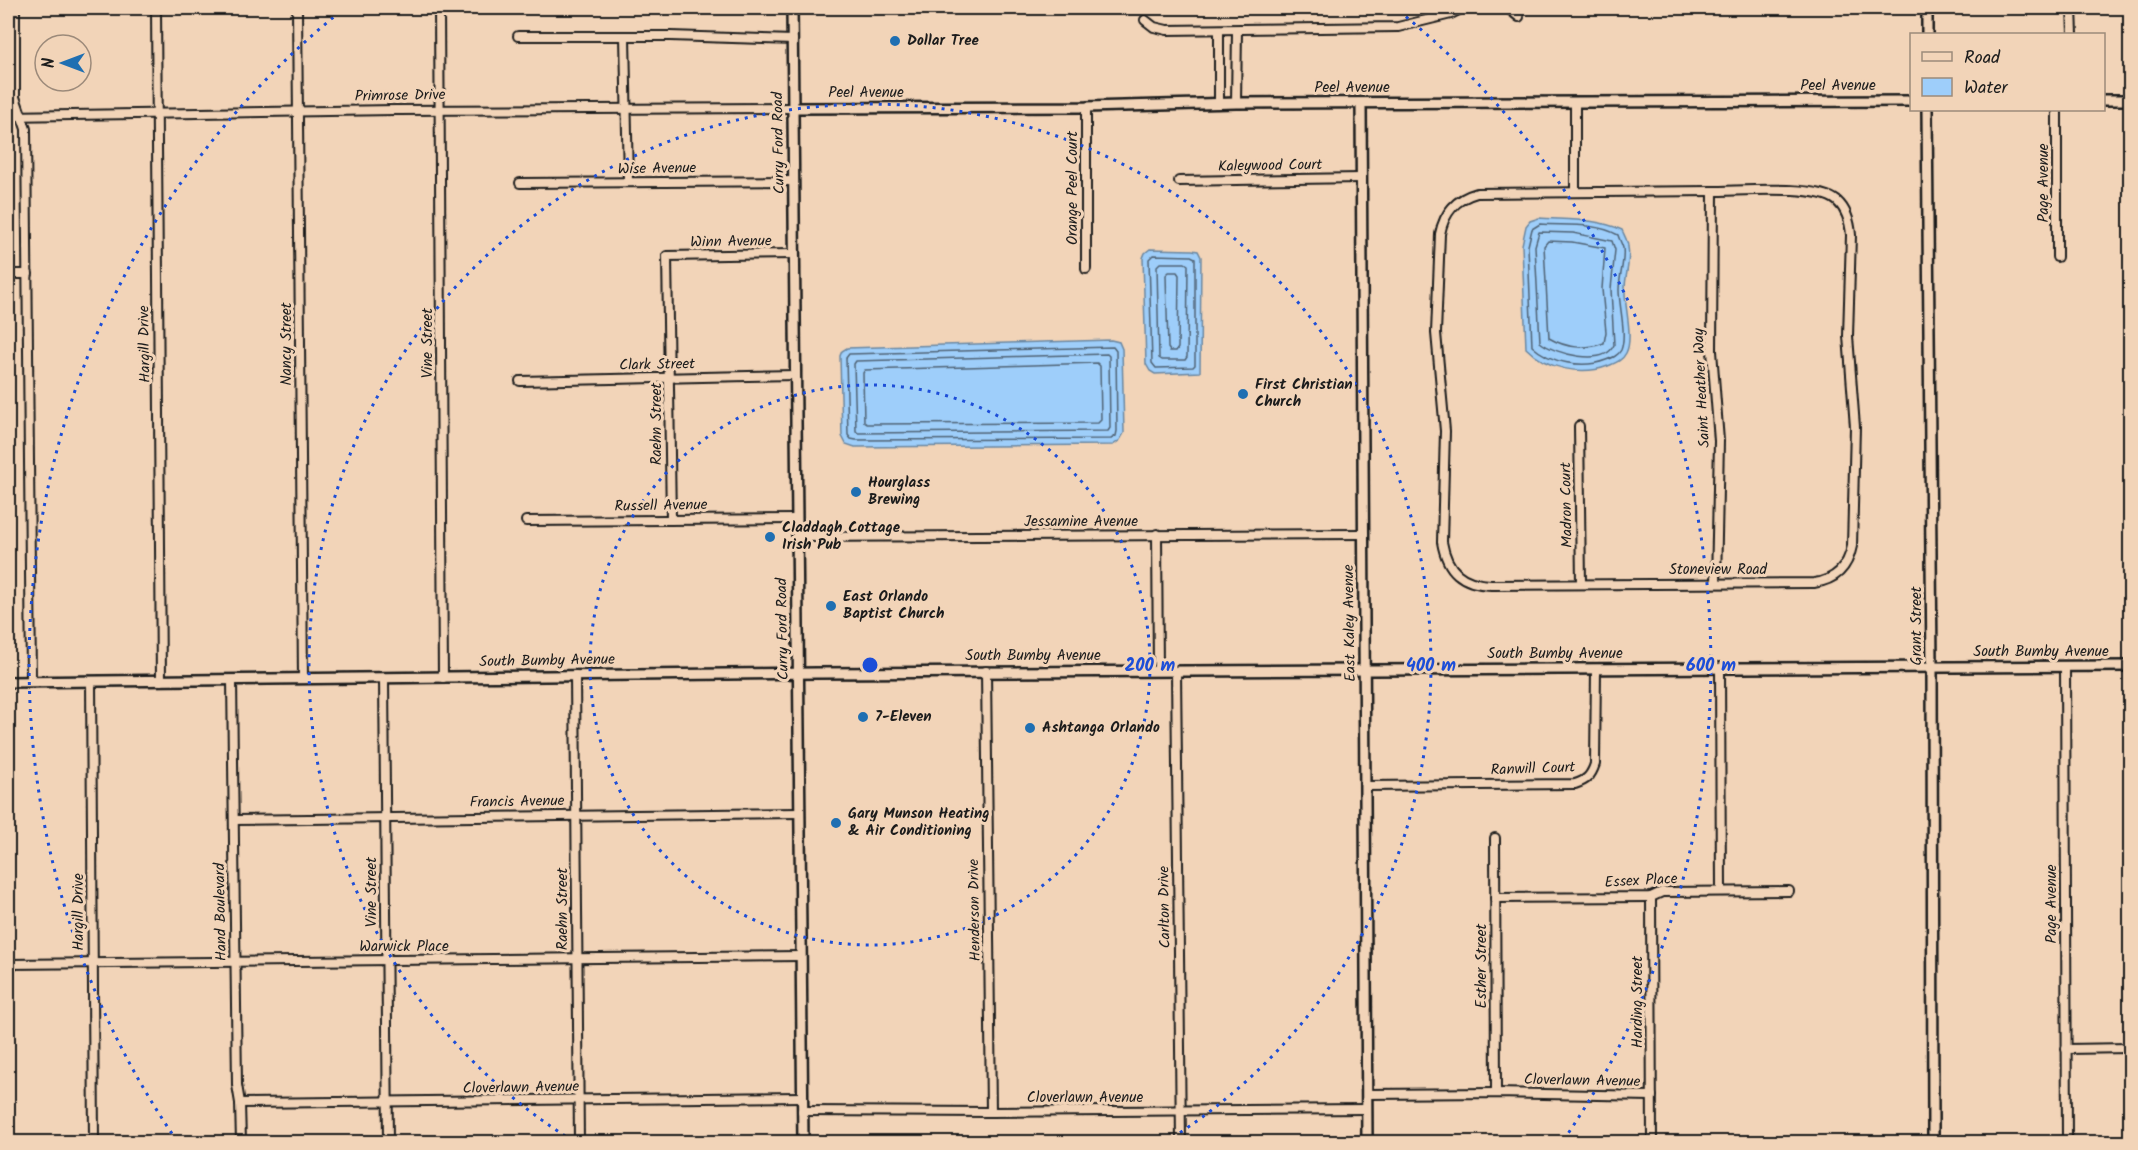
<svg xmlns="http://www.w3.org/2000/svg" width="2138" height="1150" viewBox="0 0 2138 1150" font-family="Kalam,sans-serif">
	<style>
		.water { fill: #9ecefa; stroke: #6a87a1; stroke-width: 1.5 }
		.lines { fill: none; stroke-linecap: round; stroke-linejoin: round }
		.shore { stroke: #506375; stroke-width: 1.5 }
		.minor-casing { stroke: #1c1c1c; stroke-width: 12 }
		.tertiary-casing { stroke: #1c1c1c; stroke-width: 14 }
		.minor { stroke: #f2d4b8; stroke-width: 8 }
		.tertiary { stroke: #f2d4b8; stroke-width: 9 }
		.ring { fill: none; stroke: #1d4ed8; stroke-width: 3; stroke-dasharray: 3 6 }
		.poi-dot { fill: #1f6fb2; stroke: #f2d4b8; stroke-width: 2 }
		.labels { text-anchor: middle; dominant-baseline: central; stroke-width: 6; stroke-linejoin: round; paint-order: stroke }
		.poi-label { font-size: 15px; font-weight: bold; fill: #1c1c1c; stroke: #f2d4b8; text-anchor: start }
		.street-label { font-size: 15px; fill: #1c1c1c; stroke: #f2d4b8 }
		.centre { fill: #1d4ed8; stroke: #f2d4b8; stroke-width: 3 }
		.ring-label { font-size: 18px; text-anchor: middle; font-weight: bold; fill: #1d4ed8; stroke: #f2d4b8; stroke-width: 6; stroke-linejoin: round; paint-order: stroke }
	</style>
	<rect width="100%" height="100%" fill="#f2d4b8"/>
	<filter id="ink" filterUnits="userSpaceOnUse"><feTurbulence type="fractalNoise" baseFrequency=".0167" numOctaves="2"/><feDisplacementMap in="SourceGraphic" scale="12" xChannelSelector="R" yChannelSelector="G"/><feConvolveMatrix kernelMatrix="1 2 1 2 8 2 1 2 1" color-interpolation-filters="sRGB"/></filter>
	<g filter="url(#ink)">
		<g class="water">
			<path d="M1539 218C1567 220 1596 218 1622 230 1624 235 1628 241 1628 247 1631 261 1625 275 1625 289 1624 306 1634 337 1626 353 1622 361 1615 363 1608 366 1582 376 1546 369 1526 348L1522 245 1526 226 1530 221Z"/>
			<path d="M1150 249 1192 250 1198 251 1201 257 1200 372 1155 374 1150 371 1146 364 1143 258 1145 253Z"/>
			<path d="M1111 340 1119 342 1122 349 1124 433 1120 440 1113 445 855 447 846 444 842 436 840 356 842 351 847 348Z"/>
		</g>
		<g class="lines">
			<g class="shore">
				<path d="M1540 224C1564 226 1596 222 1618 235 1619 239 1622 244 1623 248 1625 262 1619 276 1619 290 1619 306 1627 335 1621 350 1618 356 1612 358 1606 360 1583 369 1550 363 1532 346L1528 246 1532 229Z"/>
				<path d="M1539 232 1573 233 1612 241 1615 250 1611 289 1614 345C1604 367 1555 354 1540 342L1535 246Z"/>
				<path d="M1548 241 1572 242 1605 248 1602 289 1606 332 1604 343C1586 350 1566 348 1549 338L1544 246Z"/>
				<path d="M1153 255 1191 256 1195 258V365L1193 367 1156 368 1152 363 1149 259Z"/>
				<path d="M1160 263H1185L1188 265 1187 357 1185 360H1162L1159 358 1157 266Z"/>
				<path d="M1169 272H1177L1179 275 1178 348 1176 351H1170L1168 348 1166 275Z"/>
				<path d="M1113 347 1116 351 1117 431 1116 436 1111 439 856 440 851 439 848 435 846 358 849 354Z"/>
				<path d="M1107 354 1109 356 1110 428 1108 431 858 433 856 431 854 364 856 361Z"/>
				<path d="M1097 363 1100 366 1101 420 1098 423 867 424 864 422 863 373 865 370Z"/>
			</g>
			<g class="minor-casing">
				<g id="minor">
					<path d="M15 8V97L26 129 31 681"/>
					<path d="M156 8 161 681"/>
					<path d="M297 8 303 679"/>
					<path d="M439 8 443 678"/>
					<path d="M1508 8 1519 17"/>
					<path d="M2072 8 2073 34"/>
					<path d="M1145 20 1154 27 1167 30 1398 27 1451 14 1463 8"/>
					<path d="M518 36H670L793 40"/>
					<path d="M625 36 628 182"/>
					<path d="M1236 103 1237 30"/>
					<path d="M1575 103V192"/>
					<path d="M1219 104V30"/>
					<path d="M1086 107V269"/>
					<path d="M2057 110V257"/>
					<path d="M8 116 395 110 793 108"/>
					<path d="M1179 181 1361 178"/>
					<path d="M520 183 794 181"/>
					<path d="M1713 191C1742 191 1816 184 1837 201 1847 210 1850 222 1851 235L1848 336 1855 427 1852 546C1848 567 1836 580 1814 583L1491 585C1462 584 1447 571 1442 542L1445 431 1436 333 1440 234C1444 213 1455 199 1477 193Z"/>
					<path d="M1713 191 1712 351 1719 441 1716 583"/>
					<path d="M8 274H28"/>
					<path d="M520 381 795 375"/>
					<path d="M1579 426 1581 584"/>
					<path d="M671 520 667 256 794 254"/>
					<path d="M526 521 797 519"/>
					<path d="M1157 534 1158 671"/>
					<path d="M797 537 1364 534"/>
					<path d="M2065 666 2067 1142"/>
					<path d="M1720 668 1721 891"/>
					<path d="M986 671 991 1112"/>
					<path d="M1176 671 1181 1142"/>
					<path d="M575 675 579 1142"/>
					<path d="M384 678 388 1142"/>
					<path d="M232 680 237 1085 240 1103 241 1142"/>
					<path d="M91 681 94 1142"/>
					<path d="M1366 786 1575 784C1587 780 1591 776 1595 764L1596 669"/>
					<path d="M234 820 800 813"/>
					<path d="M1495 838 1496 1093"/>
					<path d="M1651 897 1652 1142"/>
					<path d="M1495 898 1651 897 1662 892 1789 891"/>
					<path d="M8 964 800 956"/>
					<path d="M2066 1049 2130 1048"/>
					<path d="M1367 1094 1496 1093 1652 1096"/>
					<path d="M240 1103 802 1097"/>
					<path d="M802 1111 991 1112 1367 1109"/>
				</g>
			</g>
			<g class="tertiary-casing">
				<g id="tertiary">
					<path d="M792 8 803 1142"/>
					<path d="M1927 8V34"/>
					<path d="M2104 100H2130"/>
					<path d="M1361 104 1367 1142"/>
					<path d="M793 108 1086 107 1236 103 1912 101"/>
					<path d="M1927 110 1932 667 1933 1142"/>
					<path d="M8 682 817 673 2130 666"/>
				</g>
			</g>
			<use href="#minor" class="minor"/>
			<use href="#tertiary" class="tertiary"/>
		</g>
	</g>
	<g class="ring">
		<circle cx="870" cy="665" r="280"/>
		<path d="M573 1141A561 561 0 1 1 1167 1141"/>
		<path d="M177 1141A841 841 0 0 1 341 11M1399 11A841 841 0 0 1 1563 1141"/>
	</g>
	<g class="poi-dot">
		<circle cx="895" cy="41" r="6"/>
		<circle cx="1243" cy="394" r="6"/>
		<circle cx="856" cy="492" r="6"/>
		<circle cx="770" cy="537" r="6"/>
		<circle cx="831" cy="606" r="6"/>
		<circle cx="863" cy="717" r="6"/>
		<circle cx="1030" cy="728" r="6"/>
		<circle cx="836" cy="823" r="6"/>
	</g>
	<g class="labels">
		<g class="poi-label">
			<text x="907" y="41">Dollar Tree</text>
			<text x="1255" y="385">First Christian<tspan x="1255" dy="17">Church</tspan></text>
			<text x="868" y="483">Hourglass<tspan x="868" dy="17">Brewing</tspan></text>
			<text x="782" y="528">Claddagh Cottage<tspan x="782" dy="17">Irish Pub</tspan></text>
			<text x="843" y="597">East Orlando<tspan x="843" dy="17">Baptist Church</tspan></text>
			<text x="875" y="717">7-Eleven</text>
			<text x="1042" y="728">Ashtanga Orlando</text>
			<text x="848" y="814">Gary Munson Heating<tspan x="848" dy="17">&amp; Air Conditioning</tspan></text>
		</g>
		<g class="street-label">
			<text x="1838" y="86">Peel Avenue</text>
			<text x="1352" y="88">Peel Avenue</text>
			<text x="866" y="93">Peel Avenue</text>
			<text transform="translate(400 96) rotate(-1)">Primrose Drive</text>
			<text transform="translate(779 143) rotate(-91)">Curry Ford Road</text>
			<text transform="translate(1270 166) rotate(-1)">Kaleywood Court</text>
			<text transform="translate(657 169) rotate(-1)">Wise Avenue</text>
			<text transform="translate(2044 183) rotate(-90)">Page Avenue</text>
			<text transform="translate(1073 188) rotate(-90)">Orange Peel Court</text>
			<text transform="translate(731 242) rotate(-1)">Winn Avenue</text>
			<text transform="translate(428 343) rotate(-90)">Vine Street</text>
			<text transform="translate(145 344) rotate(-91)">Hargill Drive</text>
			<text transform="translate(287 344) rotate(-90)">Nancy Street</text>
			<text transform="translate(657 365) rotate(-1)">Clark Street</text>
			<text transform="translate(1702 388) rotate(-93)">Saint Heather Way</text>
			<text transform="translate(657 424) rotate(-90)">Raehn Street</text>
			<text transform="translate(1567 505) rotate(-91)">Madron Court</text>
			<text transform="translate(661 506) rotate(-1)">Russell Avenue</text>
			<text x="1081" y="522">Jessamine Avenue</text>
			<text x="1718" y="570">Stoneview Road</text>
			<text transform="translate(1350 623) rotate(-91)">East Kaley Avenue</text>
			<text transform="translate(1917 626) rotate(-90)">Grant Street</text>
			<text transform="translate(783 629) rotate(-91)">Curry Ford Road</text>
			<text x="2041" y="652">South Bumby Avenue</text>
			<text x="1555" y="654">South Bumby Avenue</text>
			<text x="1033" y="656">South Bumby Avenue</text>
			<text transform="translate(547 661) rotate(-1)">South Bumby Avenue</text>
			<text transform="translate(1533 769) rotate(-2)">Ranwill Court</text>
			<text transform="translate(517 802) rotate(-1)">Francis Avenue</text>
			<text transform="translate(1641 881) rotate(-3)">Essex Place</text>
			<text transform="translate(372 892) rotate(-90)">Vine Street</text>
			<text transform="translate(2052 904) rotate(-90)">Page Avenue</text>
			<text transform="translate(1165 907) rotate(-91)">Carlton Drive</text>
			<text transform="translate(563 909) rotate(-90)">Raehn Street</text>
			<text transform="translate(975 910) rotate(-91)">Henderson Drive</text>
			<text transform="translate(79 912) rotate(-90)">Hargill Drive</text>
			<text transform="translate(221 912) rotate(-91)">Hand Boulevard</text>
			<text x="404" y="947">Warwick Place</text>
			<text transform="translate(1482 966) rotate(-90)">Esther Street</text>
			<text transform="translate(1638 1002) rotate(-90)">Harding Street</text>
			<text transform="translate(1582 1081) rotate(1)">Cloverlawn Avenue</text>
			<text transform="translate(521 1088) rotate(-1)">Cloverlawn Avenue</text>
			<text x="1085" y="1098">Cloverlawn Avenue</text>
		</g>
	</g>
	<circle cx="870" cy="665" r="9" class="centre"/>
	<g class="ring-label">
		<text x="1150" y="671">200 m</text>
		<text x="1431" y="671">400 m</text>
		<text x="1711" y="671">600 m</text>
	</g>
	<rect width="2138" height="1150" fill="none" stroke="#f2d4b8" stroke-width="30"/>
	<rect x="15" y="15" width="2108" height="1120" fill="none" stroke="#1c1c1c" stroke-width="2" filter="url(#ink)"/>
	<rect x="1910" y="33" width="195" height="78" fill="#f2d4b8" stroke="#9c8a7a" stroke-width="1.5"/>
	<rect x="1922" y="52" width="30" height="9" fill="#f2d4b8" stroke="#9c8a7a" stroke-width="1.5"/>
	<text x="1964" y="63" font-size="18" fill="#1c1c1c">Road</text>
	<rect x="1922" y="78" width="30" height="18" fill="#9ecefa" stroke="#9c8a7a" stroke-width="1.5"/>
	<text x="1964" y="93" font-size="18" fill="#1c1c1c">Water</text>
	<g transform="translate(63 63) rotate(270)"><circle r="28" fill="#f2d4b8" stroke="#9c8a7a" stroke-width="1.5"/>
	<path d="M0-4.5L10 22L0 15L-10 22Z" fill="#1f6fb2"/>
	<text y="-9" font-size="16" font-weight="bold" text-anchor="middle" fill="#1c1c1c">N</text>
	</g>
</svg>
